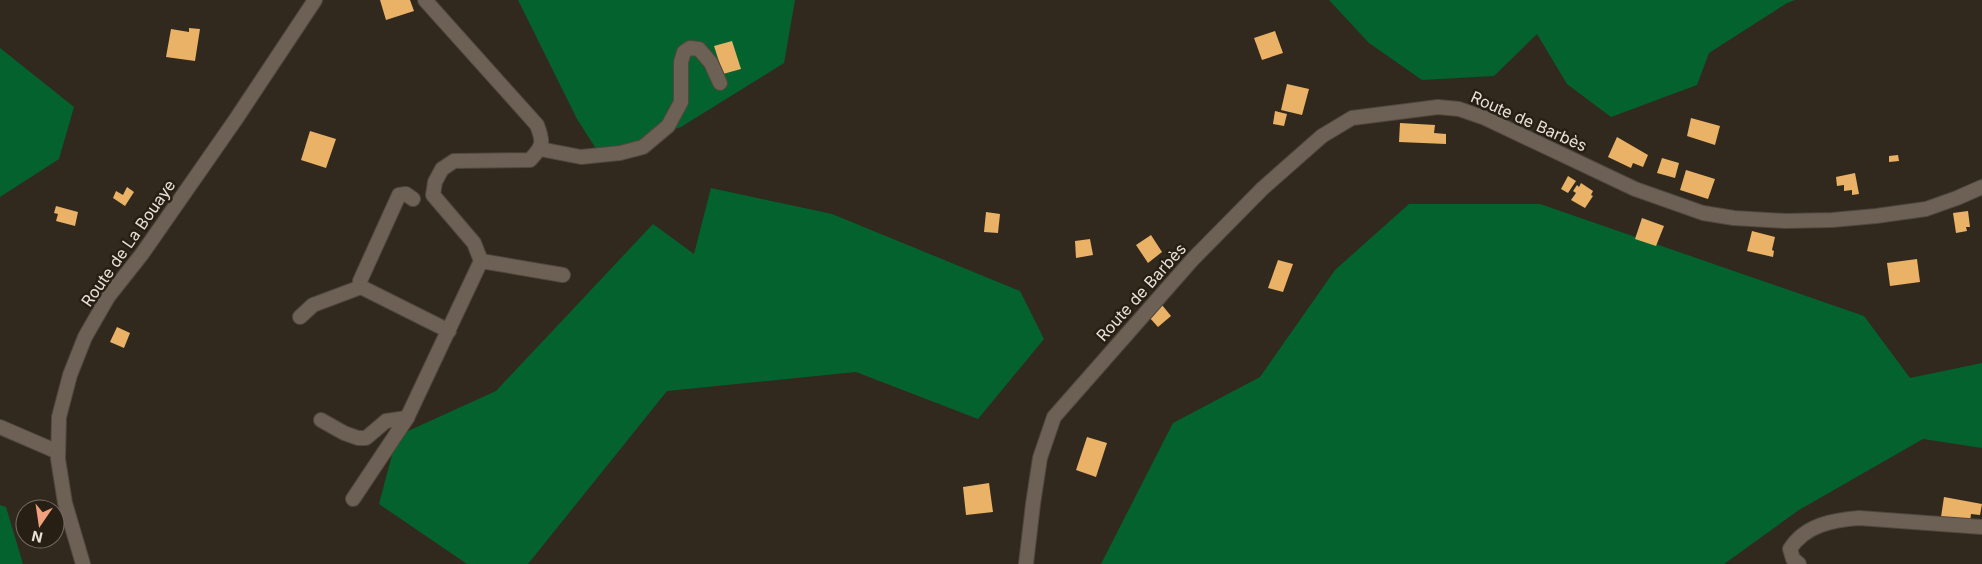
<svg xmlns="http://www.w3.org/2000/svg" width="1982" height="564" viewBox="0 0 1982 564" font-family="Inter,sans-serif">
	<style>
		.forest { fill: #04622e }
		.building { fill: #eab266 }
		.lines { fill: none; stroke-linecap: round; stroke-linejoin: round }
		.minor-casing { stroke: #50473e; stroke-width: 16 }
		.secondary-casing { stroke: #50473e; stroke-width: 16 }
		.minor { stroke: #6c6154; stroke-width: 14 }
		.secondary { stroke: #6c6154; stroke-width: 14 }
		.labels { text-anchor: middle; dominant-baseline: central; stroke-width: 5; stroke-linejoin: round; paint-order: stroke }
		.street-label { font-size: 16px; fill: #e8e1da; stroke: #281f14 }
	</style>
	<rect width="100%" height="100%" fill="#32291e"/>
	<g class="forest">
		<path d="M518 0H795L784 63 681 127 600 155 577 119Z"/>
		<path d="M1329 0H1795L1787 3 1709 53 1697 85 1611 117 1567 84 1537 34 1494 76 1422 80 1369 43Z"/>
		<path d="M0 48 74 107 59 159 0 197Z"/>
		<path d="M711 188 832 214 1020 291 1044 339 978 419 856 372 667 391 528 564H467L379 504 397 436 496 391 653 224 694 254Z"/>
		<path d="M1409 204H1540L1864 316 1910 378 1982 363V448L1923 439 1799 510 1724 564H1101L1173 423 1260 377 1335 270Z"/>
		<path d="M0 505 6 507 23 564H0Z"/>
	</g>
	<g class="building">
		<path d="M380 0H410L414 11 386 20Z"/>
		<path d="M189 28 200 29 195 61 166 57 171 29 189 32Z"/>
		<path d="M1275 31 1283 53 1262 60 1254 38Z"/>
		<path d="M732 41 741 69 723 74 714 46Z"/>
		<path d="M1287 84 1309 89 1302 115 1281 110Z"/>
		<path d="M1275 111 1287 114 1284 126 1273 124Z"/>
		<path d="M1691 118 1720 126 1715 145 1687 136Z"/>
		<path d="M1400 123 1435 125 1434 133 1446 134V144L1399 142Z"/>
		<path d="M310 131 336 139 326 168 301 160Z"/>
		<path d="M1617 137 1648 155 1643 167 1633 163 1631 168 1608 157Z"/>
		<path d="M1898 155 1899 161 1889 162V156Z"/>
		<path d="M1662 158 1679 163 1675 178 1657 173Z"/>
		<path d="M1686 170 1715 179 1708 199 1680 190Z"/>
		<path d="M1855 173 1859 194 1852 195V190L1844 191V185L1837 186 1836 177Z"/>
		<path d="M1568 176 1576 181 1568 193 1561 189Z"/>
		<path d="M1581 183 1593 191 1591 195 1593 196 1585 208 1571 200 1576 193 1573 191 1577 185 1579 187Z"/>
		<path d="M127 187 134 192 125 206 113 198 116 191 123 195Z"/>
		<path d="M56 206 78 212 75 226 56 221 58 214 54 213Z"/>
		<path d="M1968 211 1970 227H1966L1967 231 1956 233 1953 213Z"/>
		<path d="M986 212 1000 214 998 233 984 232Z"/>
		<path d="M1642 218 1664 226 1656 246 1635 239Z"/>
		<path d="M1752 231 1775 237 1772 250 1774 251 1773 257 1747 251Z"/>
		<path d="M1151 235 1162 252 1148 263 1136 245Z"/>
		<path d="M1090 239 1093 255 1076 258 1075 241Z"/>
		<path d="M1917 259 1920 282 1890 286 1887 263Z"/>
		<path d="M1278 260 1293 264 1283 292 1268 288Z"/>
		<path d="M1162 305 1171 316 1158 327 1149 317Z"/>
		<path d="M117 327 130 333 124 348 110 342Z"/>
		<path d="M1087 437 1107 443 1096 477 1076 470Z"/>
		<path d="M989 483 993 512 966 515 963 487Z"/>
		<path d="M1944 497 1982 504 1980 515 1971 514 1970 522 1941 517Z"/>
	</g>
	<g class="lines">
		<g class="minor-casing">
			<g id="minor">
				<path d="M540 149 581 157 620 153 643 147 668 126 681 102V62L684 52 690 48 699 49 711 63 720 83"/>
				<path d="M413 199 406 194 399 195 360 281 361 287 449 331"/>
				<path d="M481 261 563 275"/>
				<path d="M300 317 313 305 361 287"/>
				<path d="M321 420 344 433 358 438H366L386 421 407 418"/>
				<path d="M0 427 58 452"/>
				<path d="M353 499 407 418 481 261 474 243 433 195 435 182 442 169 454 161 530 160C543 146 544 143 537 125L425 0"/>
				<path d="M1026 564 1033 504 1040 458 1054 417 1193 259 1262 189 1322 136 1352 118 1438 107 1459 109 1485 118 1635 189 1703 213 1734 218 1785 221 1832 220 1876 216 1926 209 1957 198 1982 187"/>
				<path d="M1799 564 1793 559 1790 549C1805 525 1833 520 1859 518L1982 527"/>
			</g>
		</g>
		<g class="secondary-casing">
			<path id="secondary" d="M83 564 65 503 58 459 59 417 70 375 85 337 108 297 142 254 236 119 315 0"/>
		</g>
		<use href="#minor" class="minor"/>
		<use href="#secondary" class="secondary"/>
	</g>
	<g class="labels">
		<g class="street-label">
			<text transform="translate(1529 121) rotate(24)">Route de Barbès</text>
			<text transform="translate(128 243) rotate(-55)">Route de La Bouaye</text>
			<text transform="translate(1141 292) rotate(-48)">Route de Barbès</text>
		</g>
	</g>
	<g transform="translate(40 524) rotate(193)"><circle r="24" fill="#281f14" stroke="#756d63"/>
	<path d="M0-4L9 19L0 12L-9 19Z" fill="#f1a17d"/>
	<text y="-8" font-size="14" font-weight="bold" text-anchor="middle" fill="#e8e1da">N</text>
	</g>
</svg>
